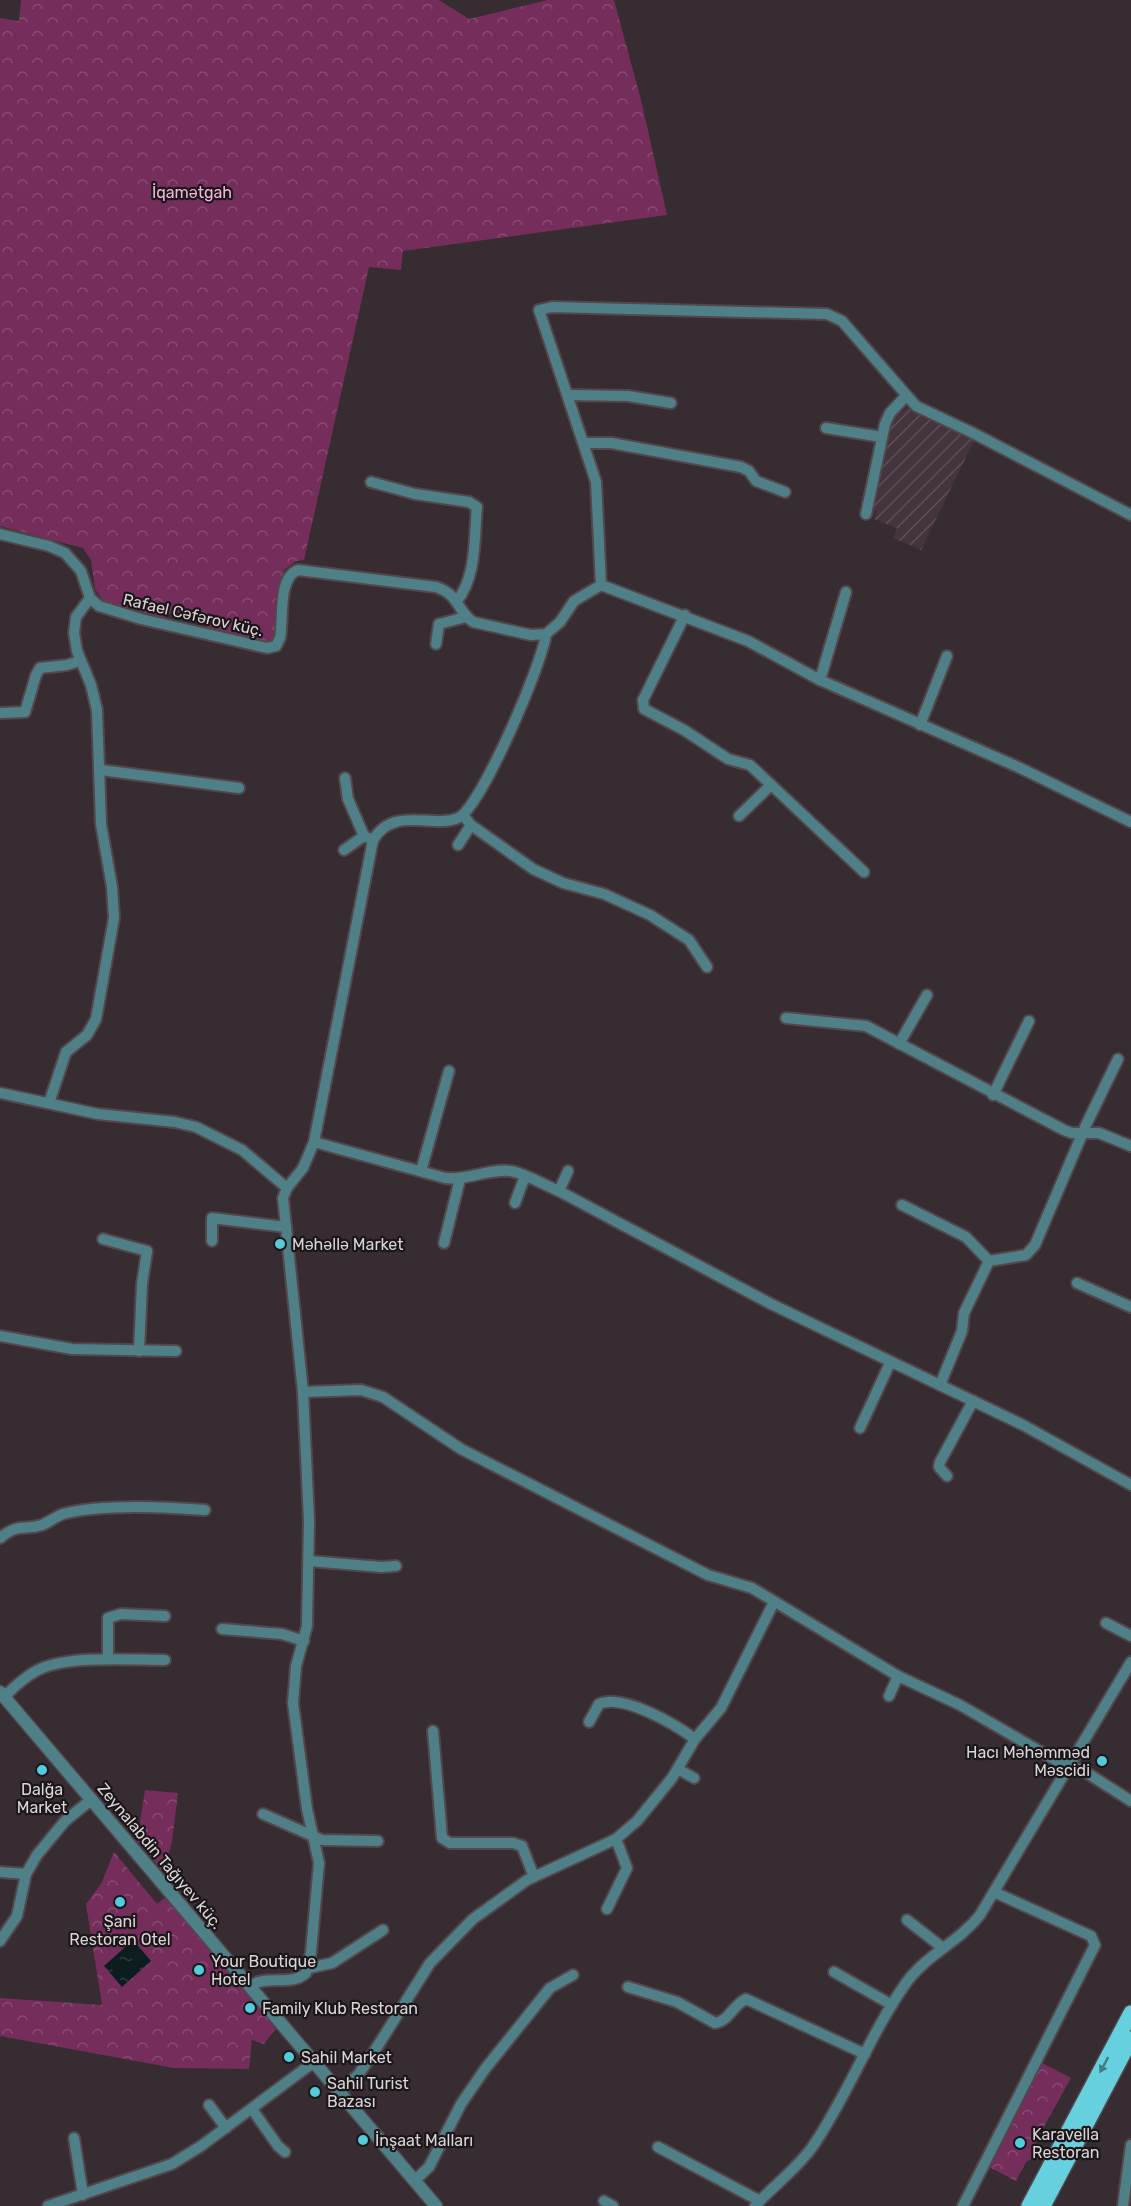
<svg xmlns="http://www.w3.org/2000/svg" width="1131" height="2206" viewBox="0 0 1131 2206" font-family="Rubik,sans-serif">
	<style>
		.industrial { fill: url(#industrial-furrows) }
		.park { fill: url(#park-crowns) }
		.water { fill: url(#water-ripples) }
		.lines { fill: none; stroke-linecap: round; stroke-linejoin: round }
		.minor-casing { stroke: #51474d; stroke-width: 14 }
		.tertiary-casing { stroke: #51474d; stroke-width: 15 }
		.primary-casing { stroke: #51474d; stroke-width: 18 }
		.minor { stroke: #508087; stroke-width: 10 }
		.tertiary { stroke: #508087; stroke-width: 12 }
		.primary { stroke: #66d0df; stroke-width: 15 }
		.oneway { fill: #447c86 }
		.poi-dot { fill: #53cbdb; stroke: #1b1619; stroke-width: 2 }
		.labels { text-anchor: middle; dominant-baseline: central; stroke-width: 4.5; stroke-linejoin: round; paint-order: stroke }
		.park-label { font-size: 16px; fill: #f6b6db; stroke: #1b1619 }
		.street-label { font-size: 16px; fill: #dcd5d8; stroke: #1b1619 }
		.poi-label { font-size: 16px; fill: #dcd5d8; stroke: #1b1619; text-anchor: start }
	</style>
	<defs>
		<pattern id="industrial-furrows" width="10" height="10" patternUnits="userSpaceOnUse" patternTransform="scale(1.5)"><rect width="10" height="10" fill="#44343d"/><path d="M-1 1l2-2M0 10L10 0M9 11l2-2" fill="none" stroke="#5e5058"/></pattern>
		<pattern id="park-crowns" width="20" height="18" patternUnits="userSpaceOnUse" patternTransform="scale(1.5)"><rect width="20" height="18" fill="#752e5c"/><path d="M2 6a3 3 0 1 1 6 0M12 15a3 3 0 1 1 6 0" fill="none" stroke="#884b73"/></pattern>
		<pattern id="water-ripples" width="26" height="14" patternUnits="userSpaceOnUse" patternTransform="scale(1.5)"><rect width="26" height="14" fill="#0c1d1f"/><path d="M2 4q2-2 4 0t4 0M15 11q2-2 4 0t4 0" fill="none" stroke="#2f3d3f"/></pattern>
	</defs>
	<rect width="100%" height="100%" fill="#362c32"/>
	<path class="industrial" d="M909 407 975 439 921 550 893 538 897 528 874 519 876 512 871 506 892 417Z"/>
	<g class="park">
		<path d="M21 0H439L469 19 548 0H614L641 100 667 215 403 251 401 270 369 267 304 560 296 561 284 570 274 640 270 643 206 628 203 619 171 612 165 618 104 602 95 589 91 560 83 548 0 526V18L19 21Z"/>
		<path d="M145 1790 178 1793 172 1841 164 1873 137 1841Z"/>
		<path d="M114 1852 157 1904 167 1896 277 2027 264 2044 252 2040 249 2069 174 2068 0 2036V1998L102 2005 86 1904 101 1884Z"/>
		<path d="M1042 2063 1071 2078 1037 2139 1034 2157 1026 2162 1016 2181 987 2166Z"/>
	</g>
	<path class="water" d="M133 1940 151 1961 122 1987 104 1966Z"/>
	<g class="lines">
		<g class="minor-casing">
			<g id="minor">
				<path d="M568 395 628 396 671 403"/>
				<path d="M826 428 882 437"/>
				<path d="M584 443H611L741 467 749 471 756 481 785 492"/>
				<path d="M371 482 415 494 469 502 477 507C474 537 477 576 457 601"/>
				<path d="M866 514 885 424 890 413 905 397"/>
				<path d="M0 534 49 546 65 553 81 571 90 598 99 606 141 619 267 648 276 646 280 638C284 620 277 578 298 570L436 587C460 595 456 610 473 622L531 635 546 634 560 622 574 601 601 585"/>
				<path d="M601 585 596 482 539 310 552 307 827 314 842 321 916 406 973 433 1131 515"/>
				<path d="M601 585 748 641 820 680 1018 767 1131 822"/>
				<path d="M685 615 643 700 644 709 684 730 728 759 750 765 864 872"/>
				<path d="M436 644 439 624 466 617"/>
				<path d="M820 680 846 592"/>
				<path d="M0 713 25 712 36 675 40 668 67 665 80 661"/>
				<path d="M920 725 947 656"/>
				<path d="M101 770 239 788"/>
				<path d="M345 778 348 799 364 836 373 840"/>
				<path d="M463 815 471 825 533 869 563 883 604 894 650 915 689 940 707 967"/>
				<path d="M739 816 771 785"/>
				<path d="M458 845 471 825"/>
				<path d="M344 850 364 836"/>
				<path d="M786 1018 866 1026 1064 1130 1072 1133H1099L1131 1146"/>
				<path d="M899 1044 927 995"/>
				<path d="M0 1093 98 1114 175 1122 196 1127 242 1150 287 1188"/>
				<path d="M993 1095 1029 1021"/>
				<path d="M49 1103 66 1052 87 1035 96 1019 114 918 112 887 101 824 97 710 91 685 77 651 74 633 76 617 90 598"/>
				<path d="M314 1142 445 1178C467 1181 489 1168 511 1171 527 1174 544 1185 559 1191L771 1304 1023 1425 1131 1485"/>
				<path d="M421 1171 449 1071"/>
				<path d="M559 1191 568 1171"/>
				<path d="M515 1203 525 1176"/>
				<path d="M902 1205 966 1237 989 1261"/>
				<path d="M103 1239 147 1251 142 1284 139 1351"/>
				<path d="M212 1241V1218L286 1227"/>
				<path d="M444 1243 460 1179"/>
				<path d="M1077 1283 1131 1307"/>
				<path d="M0 1336 72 1349 176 1351"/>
				<path d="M940 1385 962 1331 964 1313 989 1261 1026 1255 1035 1245 1086 1125 1118 1059"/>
				<path d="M303 1392 361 1390 383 1397 461 1449 708 1575 752 1588 898 1676 960 1705 1055 1760 1084 1771 1131 1801"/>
				<path d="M860 1428 890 1363"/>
				<path d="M947 1476 939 1467 940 1462 973 1401"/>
				<path d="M0 1538C20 1522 24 1531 42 1525 49 1522 55 1517 63 1514 101 1504 165 1507 205 1510"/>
				<path d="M309 1561 381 1567 396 1566"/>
				<path d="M1106 1623 1131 1636"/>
				<path d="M222 1629 282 1634 304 1641"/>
				<path d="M108 1659V1618L121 1614 165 1616"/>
				<path d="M889 1696 898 1676"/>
				<path d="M4 1697C15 1686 27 1675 40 1669 71 1655 131 1660 165 1660"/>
				<path d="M589 1722 599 1704C623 1693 676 1725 695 1739"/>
				<path d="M433 1731 442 1838 450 1843H513L522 1846 534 1877"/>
				<path d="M678 1769 694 1778"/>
				<path d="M263 1814 322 1840 378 1841"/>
				<path d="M0 1872 26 1874"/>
				<path d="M607 1909 627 1868 616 1839"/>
				<path d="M907 1920 943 1948"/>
				<path d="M0 1941 17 1916 26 1874 37 1855 65 1821 91 1800"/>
				<path d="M309 1968 332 1963 383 1930"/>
				<path d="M834 1972 892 2005"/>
				<path d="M250 1986C267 1974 291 1987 306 1973L311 1952 319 1863 307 1809 293 1703 296 1666 307 1626 309 1521 303 1392 283 1198 287 1188 303 1168 314 1142 373 840C394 805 433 829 458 818 481 808 543 662 546 634"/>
				<path d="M628 1987 677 2002 715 2023C729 2021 733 2005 746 1999L865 2054"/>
				<path d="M339 2092 358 2075 372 2055 430 1963 473 1919 527 1880 616 1839 637 1821 672 1778 695 1739 721 1708 774 1602"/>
				<path d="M209 2105 226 2128"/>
				<path d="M252 2109 278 2146 285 2152"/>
				<path d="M74 2138 83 2195"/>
				<path d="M658 2147 760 2201"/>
				<path d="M414 2181 429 2167 461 2104 485 2069 550 1988 573 1975"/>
				<path d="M604 2201 613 2206"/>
				<path d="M48 2206 172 2164 201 2146 314 2062"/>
				<path d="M755 2206C773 2186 797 2169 813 2146 848 2095 870 2034 906 1983 926 1955 959 1942 980 1915L1131 1662"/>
				<path d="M963 2206 1095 1945 1091 1936 994 1892"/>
				<path d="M1123 2206 1131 2145"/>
			</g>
		</g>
		<g class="tertiary-casing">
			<path id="tertiary" d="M0 1692 436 2206"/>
		</g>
		<g class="primary-casing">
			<g id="primary">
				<path d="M1029 2206 1131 2013"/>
				<path d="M1043 2206 1131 2039"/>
			</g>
		</g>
		<use href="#minor" class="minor"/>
		<use href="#tertiary" class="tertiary"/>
		<use href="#primary" class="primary"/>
	</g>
	<defs><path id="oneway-solid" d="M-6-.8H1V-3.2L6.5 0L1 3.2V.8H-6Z" transform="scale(1.5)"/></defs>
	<use class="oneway" href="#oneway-solid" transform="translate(1104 2065) rotate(118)"/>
	<g class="poi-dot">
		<circle cx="280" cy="1244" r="6"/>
		<circle cx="1102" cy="1761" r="6"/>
		<circle cx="42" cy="1770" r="6"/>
		<circle cx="120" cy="1902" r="6"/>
		<circle cx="199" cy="1970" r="6"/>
		<circle cx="250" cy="2008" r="6"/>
		<circle cx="289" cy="2057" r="6"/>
		<circle cx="315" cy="2092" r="6"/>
		<circle cx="363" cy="2140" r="6"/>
		<circle cx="1020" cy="2143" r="6"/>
	</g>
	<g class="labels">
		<g class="park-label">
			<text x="192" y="192">İqamətgah</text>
		</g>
		<g class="street-label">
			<text transform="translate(193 615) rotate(13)">Rafael Cəfərov küç.</text>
			<text transform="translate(160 1856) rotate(50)">Zeynalabdin Tağıyev küç.</text>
		</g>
		<g class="poi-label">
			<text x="292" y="1244">Məhəllə Market</text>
			<text x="1090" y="1752" text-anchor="end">Hacı Məhəmməd<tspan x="1090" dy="18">Məscidi</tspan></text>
			<text x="42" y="1789" text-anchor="middle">Dalğa<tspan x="42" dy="18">Market</tspan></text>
			<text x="120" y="1921" text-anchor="middle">Şani<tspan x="120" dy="18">Restoran Otel</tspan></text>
			<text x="211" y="1961">Your Boutique<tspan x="211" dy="18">Hotel</tspan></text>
			<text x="262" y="2008">Family Klub Restoran</text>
			<text x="301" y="2057">Sahil Market</text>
			<text x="327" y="2083">Sahil Turist<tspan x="327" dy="18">Bazası</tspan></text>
			<text x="1032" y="2134">Karavella<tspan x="1032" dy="18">Restoran</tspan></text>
			<text x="375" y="2140">İnşaat Malları</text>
		</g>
	</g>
</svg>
